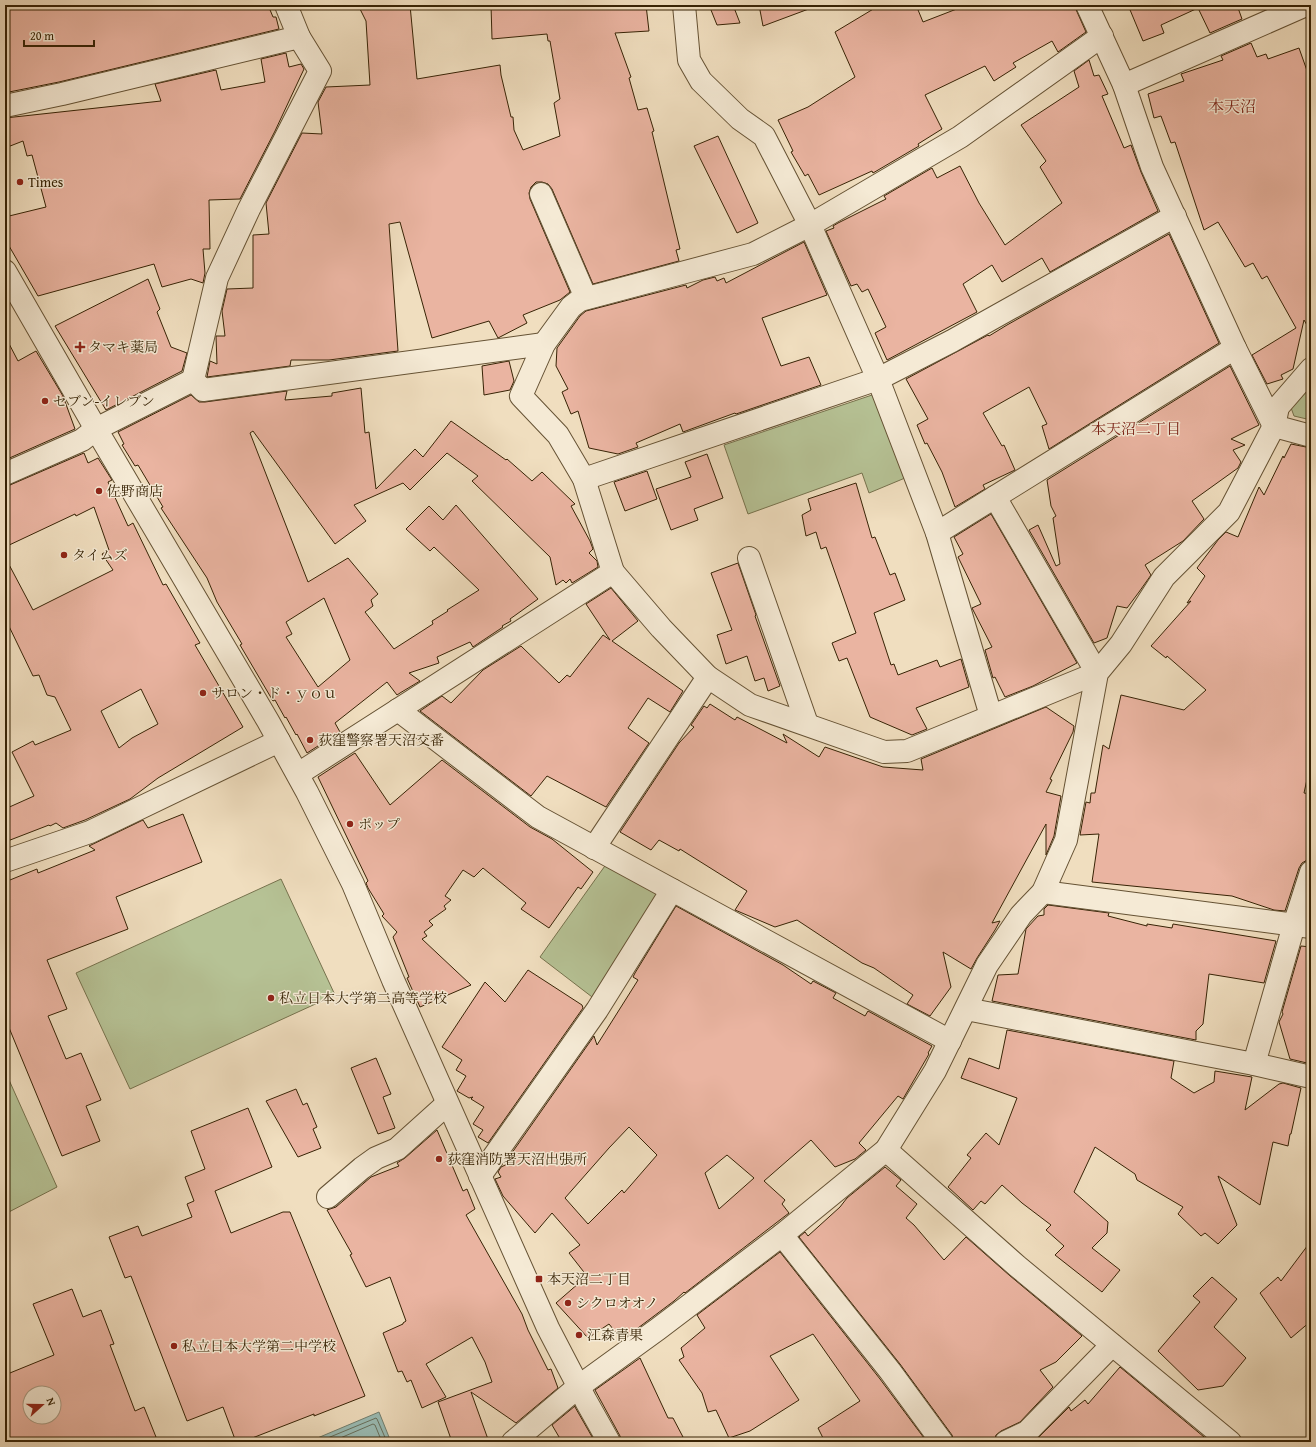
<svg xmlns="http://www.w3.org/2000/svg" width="1316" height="1447" viewBox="0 0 1316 1447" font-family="'Gentium Book Plus','Noto Serif JP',serif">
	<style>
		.green { fill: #b6c295; stroke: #76724d }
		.water { fill: #9abcb5; stroke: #727f6f }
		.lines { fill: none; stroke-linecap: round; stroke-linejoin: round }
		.shore { stroke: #68705d; stroke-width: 1 }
		.building { fill: #eab4a1; stroke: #372305; fill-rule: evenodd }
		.minor-casing { stroke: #655234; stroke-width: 24 }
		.minor { stroke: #f5ead5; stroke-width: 22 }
		.poi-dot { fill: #8f2418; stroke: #f5ead5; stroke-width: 1.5 }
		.labels { text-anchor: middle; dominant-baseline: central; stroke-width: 3; stroke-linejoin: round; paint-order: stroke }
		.poi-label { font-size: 14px; fill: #372305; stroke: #f5ead5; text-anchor: start }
		.neighbourhood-label { font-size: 15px; fill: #7a1f14; stroke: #f5ead5 }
		.quarter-label { font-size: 16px; fill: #7a1f14; stroke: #f5ead5 }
	</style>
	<rect width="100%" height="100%" fill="#f0debf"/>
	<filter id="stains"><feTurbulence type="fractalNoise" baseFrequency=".005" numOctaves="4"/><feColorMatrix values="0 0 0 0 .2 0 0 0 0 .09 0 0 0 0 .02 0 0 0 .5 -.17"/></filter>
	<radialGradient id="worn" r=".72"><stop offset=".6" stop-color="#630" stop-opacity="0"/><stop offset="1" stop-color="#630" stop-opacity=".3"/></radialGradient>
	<g class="green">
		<path d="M1311 383V420L1294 416 1290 405Z"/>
		<path d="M875 394 905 478 869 493 862 473 748 514 724 445Z"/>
		<path d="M607 863 663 892 596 1000 540 957Z"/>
		<path d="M281 879 335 995 130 1089 76 973Z"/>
		<path d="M5 1071 57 1187 5 1214Z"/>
	</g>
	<path class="water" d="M379 1412 391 1442H308Z"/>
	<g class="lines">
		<g class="shore">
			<path d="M318 1442 376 1418 377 1419 387 1442"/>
			<path d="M331 1442 373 1424 375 1425 382 1442"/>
		</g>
	</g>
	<g class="building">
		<path d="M5 5H268L273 17H276L279 29 59 82 9 92 5 69Z"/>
		<path d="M358 5H410L417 79 500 65 501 75 511 117H513L514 130 523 150 560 136 554 103 560 99 550 41H548L547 34 492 39 491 5H646L649 31 615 33 631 77 629 78 638 110 647 108 654 131 652 132 680 249 676 250 679 261 593 284 552 189 548 184 542 182H536L531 187 529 193 530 199 570 292 560 300 523 315 527 323 498 338 489 321 432 338 400 222 389 224 398 351 329 360H291L290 366 207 377 210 361 217 364 216 336H225L222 311 227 289 253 288V235L269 234 266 203 302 133 322 134 318 102 326 87 370 85 366 21Z"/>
		<path d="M709 5H733L740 23 717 25Z"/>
		<path d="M759 5H813L814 7 763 26Z"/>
		<path d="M880 5H916L923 22 967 5H1074L1086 32 1058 52 1052 41 1013 63 1016 67 994 81 985 66 925 95 942 129 918 144 919 146 873 173 872 171 819 195 808 174 805 176 791 152 793 151 778 120 808 107 855 77 835 32Z"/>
		<path d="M1128 5H1237L1242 19 1210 33 1198 8 1161 25 1164 33 1143 41Z"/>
		<path d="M1251 43 1257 57 1266 54 1268 59 1299 48 1311 82V332L1304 320 1293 369 1281 375 1283 379 1267 384 1252 355 1296 328 1267 276 1262 279 1253 263 1245 267 1218 222 1204 230 1175 142 1171 143 1161 116 1154 118 1148 94 1184 81 1181 74 1223 60 1221 56Z"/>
		<path d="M286 53 289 67 301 64 304 69 275 131 240 199 209 200 210 249H203L205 273 203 283 191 279 162 287 154 264 38 296 5 239V217L46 207 32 155 27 156 23 141 5 148V118L161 101 155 84 216 70 221 90 265 82 261 59Z"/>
		<path d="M1089 60 1094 76 1099 75 1108 94 1102 96 1124 148 1131 145 1141 172 1158 211 1050 272 1042 258 1002 282 992 265 963 284 977 312 887 360 875 333 886 327 868 289 862 292 857 284 851 286 826 231 834 228 833 226 838 223 886 199 884 196 932 168 937 178 960 166 979 203 1005 245 1062 203 1040 167 1046 161 1021 125 1079 87 1074 71Z"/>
		<path d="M718 136 758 223 737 233 694 146Z"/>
		<path d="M1169 234 1219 343 1049 449 1042 426 1047 424 1029 387 983 413 1002 446 1004 445 1015 470 983 485 985 489 955 507 942 472 927 443 925 444 917 425 928 419 906 379 988 335 989 336 1007 325Z"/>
		<path d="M804 242 827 295 762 318 781 366 809 357 821 385 736 414 735 413 683 432 680 424 636 443 638 447 618 454 589 448 578 411 571 414 562 392 568 389 556 366 557 348 580 316 586 311 686 285 687 288 703 280 715 277 717 281 724 278 726 283Z"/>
		<path d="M148 279 160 309 157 312 171 347 187 353 182 371 106 410 55 326Z"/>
		<path d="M5 336 18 361 36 351 63 396 75 429 5 460Z"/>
		<path d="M509 361 514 381 510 390 484 395 482 366Z"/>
		<path d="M1230 366 1259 425 1231 439 1245 445 1233 450 1241 462 1238 468 1192 501 1204 519 1183 541 1145 565 1151 575 1139 592 1127 608 1117 606 1107 638 1094 643 1029 530 1038 525 1056 566 1060 564 1053 518 1056 516 1051 506 1047 480Z"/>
		<path d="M361 388 365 433 369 432 376 489 415 449 423 457 451 421 506 460 507 459 532 481 542 472 575 504 571 506 590 541 593 549 589 553 597 561 598 567 572 583 570 579 566 583 563 580 556 585 550 557 472 481 478 476 447 453 410 490 403 483 354 505 366 521 335 544 253 431 250 433 308 582 348 558 378 594 371 600 373 606 365 612 394 649 433 624 432 621 448 611 447 610 479 590 434 547 430 551 406 529 429 506 443 520 456 505 538 599 510 619 511 621 502 626 503 627 473 647 470 642 437 657 439 663 409 673 420 681 400 693 397 695 387 682 335 723 340 732 307 753 297 734 296 735 286 717 285 718 275 700 273 701 240 645 242 644 217 602 207 578 161 508 163 507 138 465 135 466 122 445 124 444 118 432 191 395 199 402H205L287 391 285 400 332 396V393ZM324 598 350 660 318 687 286 637 292 634 286 622Z"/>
		<path d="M1291 444 1311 448V761L1304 793 1311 794V850L1307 860 1302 863 1299 868 1285 911 1274 910 1232 896 1092 882 1099 834 1080 835 1086 802 1090 803 1091 793H1095L1103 745 1109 749 1121 695 1184 710 1206 690 1167 656 1166 658 1151 646 1191 601 1187 603 1205 576 1197 568 1218 540 1226 532 1238 537 1259 487 1264 495 1283 456 1284 458Z"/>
		<path d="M84 453 88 463 98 458 112 480 108 482 128 526 133 523 163 585 166 584 200 643 195 645 243 727 158 778 130 799 85 820 63 828 56 823 50 826 49 825 5 842V809L34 796 12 752 33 741 35 745 71 730 55 697 47 695 39 675 33 676 5 618V557L33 610 113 570 102 554 109 550 94 507 76 516 75 514 5 547V486L10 485ZM141 689 158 724 132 738 119 748 101 711Z"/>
		<path d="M707 454 723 498 694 509 698 520 671 530 656 489 691 477 685 462Z"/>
		<path d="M647 471 657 499 625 511 614 482Z"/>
		<path d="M856 483 872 538 875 537 890 575 895 573 905 600 874 613 891 665 894 664 898 675 937 660 940 667 961 659 969 687 916 708 927 729 912 735 870 717 847 658 839 661 832 643 856 633 826 547 821 549 816 532 806 536 802 515 811 510 808 499Z"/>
		<path d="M991 514 1077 663 1033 686 1005 697 995 677 993 678 985 650 992 647 972 608 981 604 958 557 963 554 954 537Z"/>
		<path d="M738 563 756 615 755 616 780 686 768 691 764 678 755 681 747 656 726 664 717 635 732 630 711 573Z"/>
		<path d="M611 588 638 621 612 641 683 691 670 712 648 698 628 728 649 743 606 807 547 776 531 796 420 711 442 696 451 703 483 670 521 646 559 683 567 675 570 677 603 635 610 640 586 604Z"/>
		<path d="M710 704 735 720 737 717 787 743 783 734 819 757 825 747 883 767 923 770 921 759 1046 707 1074 726 1073 732 1050 779 1052 780 1046 792 1061 796 1054 836 1046 855V824L992 923 1000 921 995 930 977 958 971 969 943 952 951 987 930 1016 907 1004 913 995 874 968 862 963 797 920 775 927 735 910 747 891 680 849 679 851 659 840 651 850 620 832 679 743 694 727 691 725 704 706 707 708Z"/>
		<path d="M355 753 390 805 442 760 530 827 552 839 593 872 581 889 578 887 549 928 521 909 526 903 483 868 474 877 463 870 445 896 451 900 444 906 446 909 429 921 433 925 424 932 427 936 422 939 471 985 420 1007 407 978 409 977 393 937 397 932 382 916 384 914 368 888 366 883 368 881 318 777Z"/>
		<path d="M183 814 202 862 116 897 128 929 47 960 67 1009 48 1016 66 1059 81 1053 101 1100 86 1106 100 1141 62 1156 5 1018V882L37 869 38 873 95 850 89 846 143 820 148 828Z"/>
		<path d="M1048 905 1109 913 1108 916 1147 926V924L1172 928 1173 924 1276 941 1264 983 1209 974 1203 1024 1196 1031V1040L992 1001 998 975 1018 974 1026 929 1038 916 1044 915V909Z"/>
		<path d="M676 906 783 965 811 984 813 981 836 993 833 998 865 1016 868 1011 932 1046 928 1053 929 1054 903 1099 898 1096 859 1143 866 1150 855 1159 835 1167 811 1140 764 1181 785 1200 782 1204 789 1213 685 1293 684 1292 674 1301 622 1340 609 1324 588 1338 556 1303 587 1276 569 1253 580 1245 552 1213 535 1233 503 1196 495 1179 501 1177 498 1172 501 1167 514 1161 509 1157 594 1036 597 1045 638 980 633 977 635 973ZM629 1127 657 1155 624 1193 622 1190 588 1224 565 1198 609 1148ZM727 1155 754 1178 719 1209 705 1173Z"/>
		<path d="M1301 946 1311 947V1043L1307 1063 1290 1059 1279 1022 1283 1014 1282 1012Z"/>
		<path d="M528 970 582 1005 583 1008 488 1143 478 1137 483 1130 473 1124 484 1107 471 1099 473 1097 469 1098 457 1091 466 1076 456 1070 462 1060 442 1047 485 982 505 1002Z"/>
		<path d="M1007 1030 1174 1061 1171 1078 1194 1093 1214 1082 1215 1071 1252 1077 1245 1110 1279 1084 1283 1083 1301 1088 1291 1134H1290L1288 1146 1273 1142 1260 1205 1218 1176 1237 1225 1218 1244 1205 1233 1201 1236 1178 1214 1183 1207 1137 1180 1135 1174 1095 1147 1074 1192 1108 1222 1107 1233 1092 1248 1120 1270 1102 1292 1055 1255 1064 1246 1046 1230 1051 1225 1022 1203 1002 1185 985 1204 981 1201 973 1210 948 1187 971 1158 967 1155 986 1133 999 1145 1017 1098 961 1078 969 1058 999 1069Z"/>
		<path d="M376 1058 391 1094 383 1097 395 1128 378 1134 351 1068Z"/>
		<path d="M296 1089 303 1105 307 1103 317 1127 313 1129 321 1148 298 1157 266 1101Z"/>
		<path d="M248 1108 272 1167 215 1191 231 1233 283 1212H290L365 1396 314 1416V1414L242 1442H236L223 1407 187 1421 131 1276 125 1278 109 1237 138 1226 142 1236 192 1217 187 1204 194 1201 185 1177 205 1169 191 1131Z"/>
		<path d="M437 1130 463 1191 467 1189 475 1209 466 1215 522 1314 528 1330 548 1370 551 1369 558 1388 516 1423 471 1392 489 1442H452L438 1402 492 1382 485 1362 472 1337 426 1364 446 1397 422 1408 411 1380 407 1382 402 1371 398 1372 383 1333 403 1324V1323L406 1321 390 1277 366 1287 350 1255 352 1254 327 1210 336 1207 371 1177 399 1166 397 1163 405 1158Z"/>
		<path d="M885 1167 901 1180 896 1186 917 1204 906 1218 914 1225 944 1260 966 1237 1009 1275 1082 1336 1056 1362 1040 1370 1053 1387 1020 1422 1001 1431 996 1435 994 1442H954L952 1435 900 1364 799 1237 805 1232 808 1236 840 1207 847 1198Z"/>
		<path d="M1311 1241V1321L1291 1338 1260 1293 1278 1277 1281 1281Z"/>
		<path d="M780 1252 880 1379 927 1442H825L818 1428 860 1401 813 1334 770 1356 799 1400 750 1431 729 1438 716 1410 708 1412 702 1393 679 1360 684 1357 681 1348 705 1328 697 1315Z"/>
		<path d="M1212 1277 1237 1299 1214 1327 1246 1358 1223 1386 1198 1390 1158 1351 1200 1302 1193 1296Z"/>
		<path d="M72 1289 83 1317 101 1310 114 1344 110 1345 135 1411 144 1407 156 1437 143 1442H5V1375L54 1355 33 1304ZM30 1393H54V1417H30Z"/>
		<path d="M640 1358 668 1418H673L683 1437 673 1442H621L620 1436 595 1390Z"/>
		<path d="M1120 1367 1210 1442H1034L1069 1407 1071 1411 1085 1400 1088 1404Z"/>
		<path d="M575 1406V1407L595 1442H562L552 1425Z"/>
	</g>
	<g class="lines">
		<g class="minor-casing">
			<g id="minor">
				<path d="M286 5 299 37"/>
				<path d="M684 5 689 60 701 81 740 119 764 136 810 225 878 379 937 533 991 716"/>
				<path d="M1087 5 1124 85 1152 167 1235 348 1274 426 1311 436"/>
				<path d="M1124 85 1306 5"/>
				<path d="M5 106 62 94 299 37 320 71 249 209 217 278 193 380"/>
				<path d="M541 194 586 298"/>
				<path d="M5 271 96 429 268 721 307 792 353 884 393 980 548 1328 586 1401 609 1442"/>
				<path d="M5 474 82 440 96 429 193 380 203 390 544 344"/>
				<path d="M584 479 878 379 952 341 1175 216"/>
				<path d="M937 533 1235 348"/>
				<path d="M749 558 807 724"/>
				<path d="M613 572 584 479 558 435 521 396 544 344 571 307 580 300 753 254 810 225 960 137 1102 36"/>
				<path d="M398 710 538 817 950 1041"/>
				<path d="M298 774 613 572 661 628 708 677 750 705 884 752 907 751 1097 673 995 497"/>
				<path d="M594 848 708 677"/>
				<path d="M5 861 90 832 279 741"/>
				<path d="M1043 892 1311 927"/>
				<path d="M966 1009 1254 1064 1311 1077"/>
				<path d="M1254 1064 1294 925 1311 872"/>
				<path d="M886 1150 1017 1266 1230 1442"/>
				<path d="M480 1176 597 1010 672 890"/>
				<path d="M328 1197 362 1168 376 1158 397 1149 447 1104"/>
				<path d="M782 1235 890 1371 942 1442"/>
				<path d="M513 1442 578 1387 658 1329 782 1235 886 1150 935 1071 987 965 1021 915 1043 892 1066 840 1097 673 1121 644 1164 577 1229 512 1274 426 1278 407 1311 369"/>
				<path d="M1006 1442 1027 1432 1112 1345"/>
			</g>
		</g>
		<use href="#minor" class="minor"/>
	</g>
	<g class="poi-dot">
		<circle cx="20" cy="182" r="4"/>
		<path d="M78 341h4v4h4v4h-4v4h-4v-4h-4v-4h4z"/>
		<circle cx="45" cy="401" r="4"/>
		<circle cx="99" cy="491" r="4"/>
		<circle cx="64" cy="555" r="4"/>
		<circle cx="203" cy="693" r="4"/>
		<circle cx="310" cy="740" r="4"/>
		<circle cx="350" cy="824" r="4"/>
		<circle cx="271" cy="998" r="4"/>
		<circle cx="439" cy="1159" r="4"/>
		<rect x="535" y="1275" width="8" height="8" rx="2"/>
		<circle cx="568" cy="1303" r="4"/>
		<circle cx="579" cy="1335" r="4"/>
		<circle cx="174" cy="1346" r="4"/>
	</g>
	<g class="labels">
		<g class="poi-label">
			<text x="28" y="182">Times</text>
			<text x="88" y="347">タマキ薬局</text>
			<text x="53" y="401">セブン-イレブン</text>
			<text x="107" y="491">佐野商店</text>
			<text x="72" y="555">タイムズ</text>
			<text x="211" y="693">サロン・ド・ｙｏｕ</text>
			<text x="318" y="740">荻窪警察署天沼交番</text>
			<text x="358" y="824">ポップ</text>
			<text x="279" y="998">私立日本大学第二高等学校</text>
			<text x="447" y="1159">荻窪消防署天沼出張所</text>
			<text x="547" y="1279">本天沼二丁目</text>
			<text x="576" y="1303">シクロオオノ</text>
			<text x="587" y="1335">江森青果</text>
			<text x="182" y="1346">私立日本大学第二中学校</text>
		</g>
		<g class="neighbourhood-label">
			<text x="1136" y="428">本天沼二丁目</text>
		</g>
		<g class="quarter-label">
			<text x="1232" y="106">本天沼</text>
		</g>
	</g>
	<rect width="1316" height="1447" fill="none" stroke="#f0debf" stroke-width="20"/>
	<rect x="6" y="6" width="1304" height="1435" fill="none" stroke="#372305" stroke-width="2"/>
	<rect x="10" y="10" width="1296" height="1427" fill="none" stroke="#372305"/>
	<g transform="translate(42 1405) rotate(69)"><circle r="19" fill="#f5ead5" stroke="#a99a82"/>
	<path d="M0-3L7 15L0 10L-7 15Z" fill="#8f2418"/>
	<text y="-6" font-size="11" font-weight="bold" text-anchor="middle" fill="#372305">N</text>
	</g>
	<path d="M24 40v6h70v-6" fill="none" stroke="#372305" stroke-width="2"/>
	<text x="30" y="40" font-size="12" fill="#372305" stroke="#f5ead5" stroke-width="3" paint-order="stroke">20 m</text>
	<rect width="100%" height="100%" filter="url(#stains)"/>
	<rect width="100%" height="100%" fill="url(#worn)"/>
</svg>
